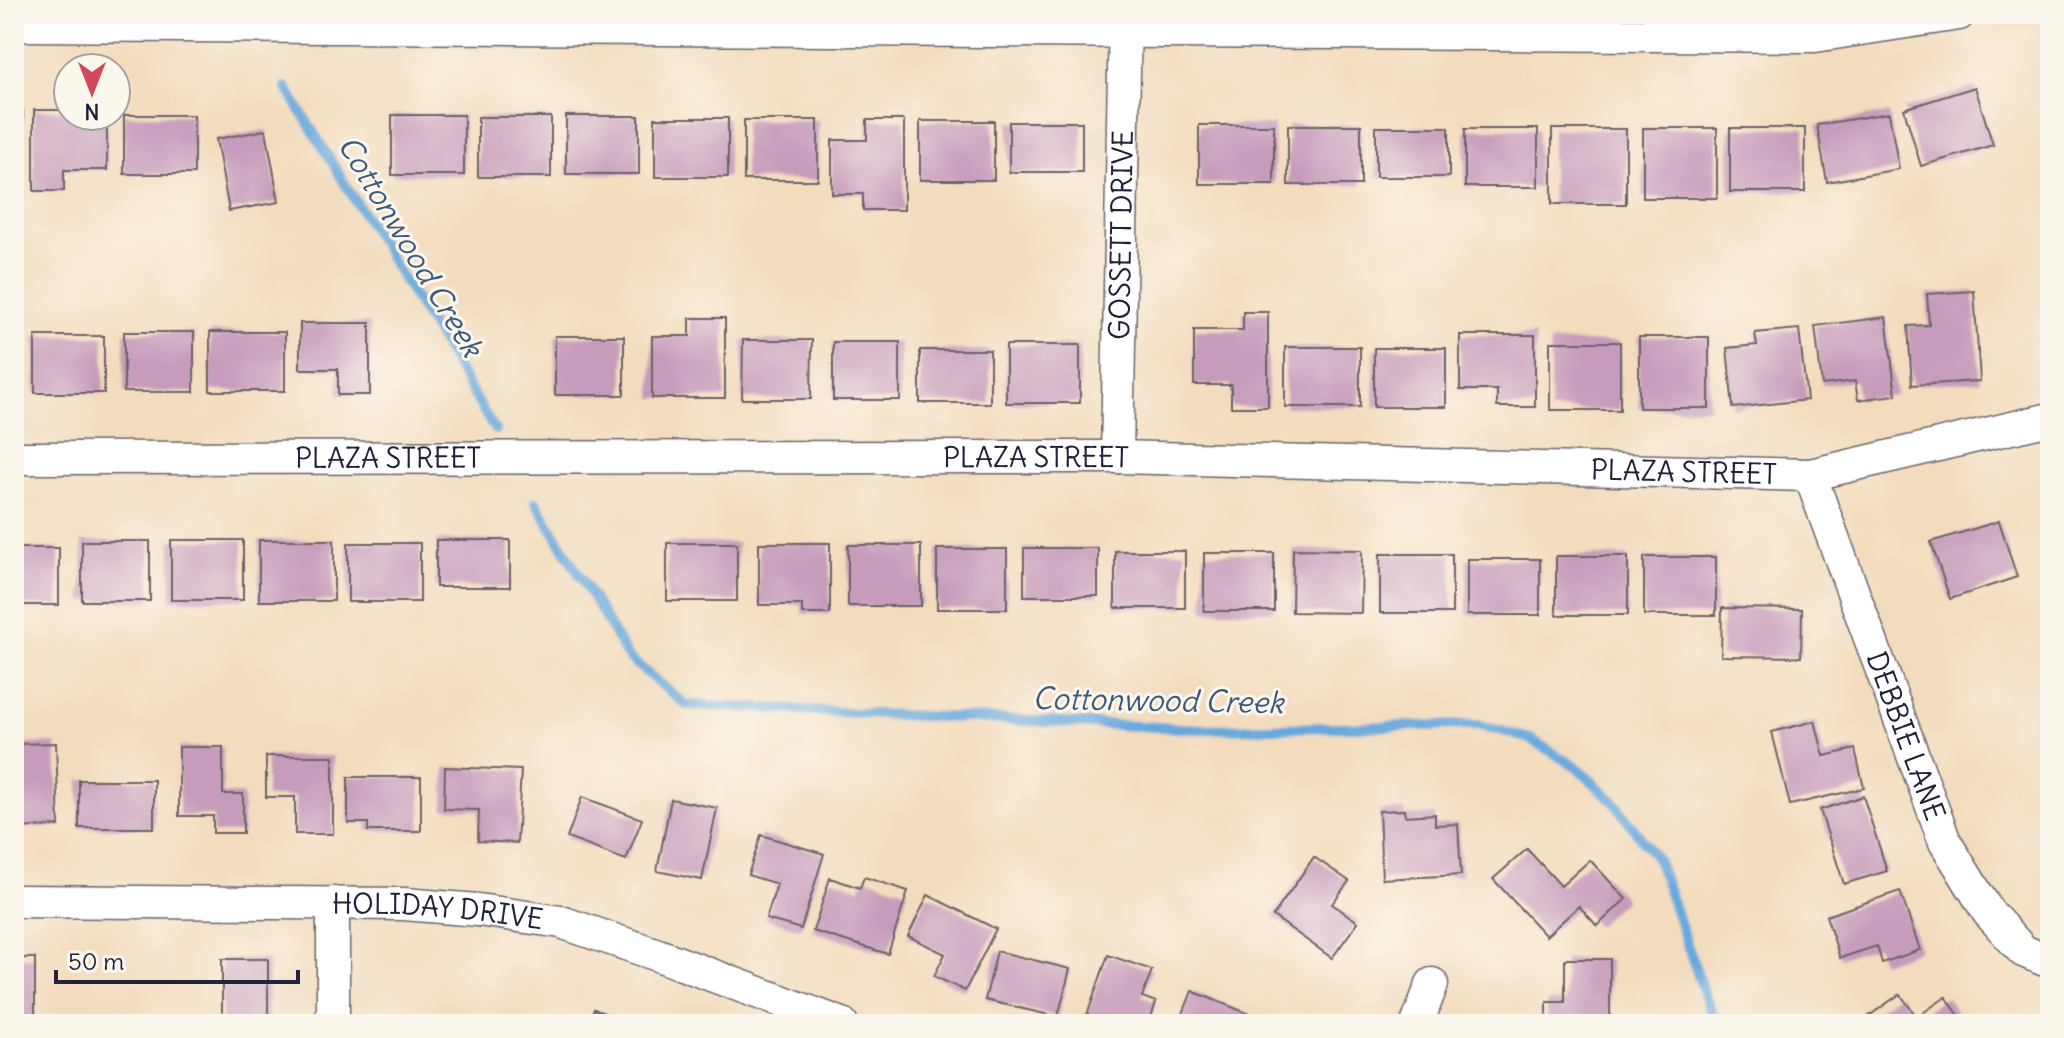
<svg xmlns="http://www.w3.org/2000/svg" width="2064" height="1038" viewBox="0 0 2064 1038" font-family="Delius,sans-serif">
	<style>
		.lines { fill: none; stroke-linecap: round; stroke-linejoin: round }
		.stream { stroke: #68a9dc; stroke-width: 10 }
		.building { fill: #c69bbb }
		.street-casing { stroke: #6b6368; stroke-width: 35 }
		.street { stroke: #fff; stroke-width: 32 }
		.labels { text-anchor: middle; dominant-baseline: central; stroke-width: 6; stroke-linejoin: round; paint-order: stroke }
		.street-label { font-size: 28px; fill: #22223b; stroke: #fbf7ec }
		.water-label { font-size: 30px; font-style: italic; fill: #3e587b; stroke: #fbf7ec }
	</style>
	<rect width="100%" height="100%" fill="#fbf7ec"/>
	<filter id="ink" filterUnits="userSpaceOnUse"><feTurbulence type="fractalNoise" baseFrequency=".0125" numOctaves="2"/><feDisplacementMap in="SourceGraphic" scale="16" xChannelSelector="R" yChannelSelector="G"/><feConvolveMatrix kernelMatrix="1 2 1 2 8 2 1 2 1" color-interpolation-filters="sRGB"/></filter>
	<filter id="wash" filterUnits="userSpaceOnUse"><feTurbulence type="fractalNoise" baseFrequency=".006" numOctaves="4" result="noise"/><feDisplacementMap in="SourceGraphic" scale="32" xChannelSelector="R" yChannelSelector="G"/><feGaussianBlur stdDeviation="1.8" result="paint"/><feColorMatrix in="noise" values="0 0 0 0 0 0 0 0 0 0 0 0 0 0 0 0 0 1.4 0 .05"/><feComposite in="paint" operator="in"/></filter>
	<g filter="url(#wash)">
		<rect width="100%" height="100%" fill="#f3dcbd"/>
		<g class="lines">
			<g class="stream">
				<path d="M286 87 495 430"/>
				<path d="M536 502 628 657 686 705 1201 729 1480 725 1531 739 1579 769 1614 802 1658 861 1707 1001 1718 1024"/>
			</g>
		</g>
		<g id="blocks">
			<g class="building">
				<path d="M1975 87 1993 145 1921 166 1904 109Z"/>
				<rect x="14" y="110" width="9" height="58"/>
				<path d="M34 110H68V116H107V170H64V191H34Z"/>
				<path d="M1889 113 1899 169 1827 182 1817 125Z"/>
				<rect x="124" y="115" width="70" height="59"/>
				<rect x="392" y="115" width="72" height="60"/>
				<rect x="566" y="116" width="73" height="58"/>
				<rect x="478" y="117" width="73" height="60"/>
				<rect x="655" y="118" width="73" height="59"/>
				<rect x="744" y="120" width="74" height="60"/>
				<path d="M867 120H904V210H863V194H832V140H867Z"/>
				<rect x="920" y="121" width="74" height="59"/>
				<rect x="1009" y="122" width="73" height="50"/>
				<rect x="1199" y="125" width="75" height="59"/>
				<rect x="1288" y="125" width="73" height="60"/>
				<rect x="1376" y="127" width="73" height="50"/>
				<rect x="1643" y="128" width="74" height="70"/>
				<rect x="1730" y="128" width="75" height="64"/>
				<rect x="1465" y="129" width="73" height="58"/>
				<rect x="1552" y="129" width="74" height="75"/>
				<path d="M266 130 279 202 229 211 216 139Z"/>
				<path d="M1974 291 1980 381 1912 385 1908 326 1929 325 1927 294Z"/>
				<path d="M1243 312H1268V407H1231V385H1194V330H1243Z"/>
				<path d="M1886 317 1896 395 1858 400 1855 381 1822 385 1815 326Z"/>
				<path d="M690 318H725V398H652V336H690Z"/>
				<path d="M300 323H370V395H338V369H300Z"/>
				<rect x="14" y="329" width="6" height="59"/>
				<path d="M1799 329 1807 400 1733 408 1727 348 1757 345 1755 333Z"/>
				<rect x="124" y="332" width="70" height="60"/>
				<rect x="210" y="332" width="75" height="59"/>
				<path d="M1460 335H1535V407H1497V390H1460Z"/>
				<rect x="35" y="336" width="69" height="57"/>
				<rect x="555" y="336" width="69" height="59"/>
				<rect x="1639" y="337" width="70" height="71"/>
				<path d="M743 340H812L811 399H742Z"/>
				<rect x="833" y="342" width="67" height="58"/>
				<rect x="1550" y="342" width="70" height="68"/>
				<rect x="1006" y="345" width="74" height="58"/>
				<rect x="1285" y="347" width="75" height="60"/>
				<rect x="1374" y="348" width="72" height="59"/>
				<rect x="920" y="350" width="70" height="53"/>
				<path d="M1999 521 2017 577 1950 599 1931 542Z"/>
				<rect x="171" y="540" width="72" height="60"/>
				<rect x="259" y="540" width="75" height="61"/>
				<rect x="436" y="540" width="74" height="47"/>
				<rect x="82" y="541" width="68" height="60"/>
				<rect x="348" y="543" width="72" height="59"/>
				<rect x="667" y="543" width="70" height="58"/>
				<path d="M759 543H830V614H802V605H759Z"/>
				<rect x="848" y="545" width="73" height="61"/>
				<rect x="14" y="548" width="45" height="57"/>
				<rect x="1024" y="548" width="74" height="48"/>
				<rect x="937" y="549" width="70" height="60"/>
				<path d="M1293 549 1362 550 1361 613 1292 612Z"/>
				<rect x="1115" y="551" width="70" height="57"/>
				<rect x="1204" y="553" width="70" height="58"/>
				<rect x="1380" y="554" width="72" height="59"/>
				<rect x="1556" y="556" width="72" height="59"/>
				<rect x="1644" y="557" width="72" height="58"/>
				<rect x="1467" y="559" width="73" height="56"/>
				<path d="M1722 608 1802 609 1801 657 1721 656Z"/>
				<path d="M1815 721 1824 756 1855 749 1864 788 1790 805 1772 732Z"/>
				<path d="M56 743 59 826 14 828V744Z"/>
				<path d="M179 747H223V794H243V833H213V816H179Z"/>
				<path d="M266 756H333V834H295V797H266Z"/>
				<path d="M445 767 521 770 517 843 478 841 479 810 444 809Z"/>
				<path d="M348 777H421V831H368V823H348Z"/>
				<rect x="79" y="780" width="75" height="48"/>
				<path d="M1863 796 1887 871 1844 884 1820 810Z"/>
				<path d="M582 797 642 819 626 860 567 838Z"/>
				<path d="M671 799 717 808 702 880 657 871Z"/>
				<path d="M1404 810 1405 816 1435 814V825L1458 824 1461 875 1382 879 1379 811Z"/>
				<path d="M761 835 824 854 801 929 766 919 777 884 748 875Z"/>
				<path d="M1527 849 1561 886 1590 860 1626 899 1597 926 1579 906 1546 936 1493 879Z"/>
				<path d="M1314 857 1349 881 1332 904 1358 922 1332 958 1273 916Z"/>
				<path d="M864 877 908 891 888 954 813 931 830 878 860 888Z"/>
				<path d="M1900 891 1920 950 1882 963 1877 946 1840 958 1826 916Z"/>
				<path d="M928 895 996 929 965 991 934 976 945 954 908 936Z"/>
				<path d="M997 951 1070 969 1058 1017 985 1000Z"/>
				<path d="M1108 955 1152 970 1142 997 1156 1002 1149 1024H1084Z"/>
				<rect x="14" y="958" width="21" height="66"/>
				<rect x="222" y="959" width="46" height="65"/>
				<path d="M1565 959H1610V1024H1547V1002H1565Z"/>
				<path d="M1192 991 1252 1015 1249 1024H1179Z"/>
				<path d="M1900 994 1917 1017 1946 997 1965 1024H1874L1869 1016Z"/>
				<path d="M594 1009 631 1024H588Z"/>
			</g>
		</g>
	</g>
	<g filter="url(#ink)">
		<use href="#blocks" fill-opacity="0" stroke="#6b6368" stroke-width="2"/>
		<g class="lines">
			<g class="street-casing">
				<g id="street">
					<path d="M14 25 1815 36 1959 14"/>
					<path id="s1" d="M1117 457 1125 14"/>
					<path id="s2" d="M14 458 1117 457 1810 475 2050 419"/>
					<path id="s3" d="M1810 475 1945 842 1988 912 2023 951 2050 962"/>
					<path id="s4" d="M14 901 404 904 478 910 561 922 658 955 842 1024"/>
					<path d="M333 1024V903"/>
					<path d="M1417 1024 1432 984"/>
				</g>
			</g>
			<use href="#street" class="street"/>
		</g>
	</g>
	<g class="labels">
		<g class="street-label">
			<text stroke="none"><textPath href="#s1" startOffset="222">GOSSETT DRIVE</textPath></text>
			<text stroke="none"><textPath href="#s2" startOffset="374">PLAZA STREET</textPath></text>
			<text stroke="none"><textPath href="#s2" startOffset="1022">PLAZA STREET</textPath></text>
			<text stroke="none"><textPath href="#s2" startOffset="1670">PLAZA STREET</textPath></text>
			<text stroke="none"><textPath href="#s3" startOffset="278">DEBBIE LANE</textPath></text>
			<text stroke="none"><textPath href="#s4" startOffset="424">HOLIDAY DRIVE</textPath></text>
		</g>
		<g class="water-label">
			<text transform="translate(411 246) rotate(59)">Cottonwood Creek</text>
			<text transform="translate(1158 700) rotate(1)">Cottonwood Creek</text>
		</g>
	</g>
	<rect width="2064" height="1038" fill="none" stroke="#fbf7ec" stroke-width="48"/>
	<g transform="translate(92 92) rotate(180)"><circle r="38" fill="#fbf7ec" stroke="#a4a2a5" stroke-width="2"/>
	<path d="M0-6L14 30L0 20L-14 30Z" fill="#d1495b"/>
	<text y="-12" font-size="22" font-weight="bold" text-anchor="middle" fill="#22223b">N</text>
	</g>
	<path d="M56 970v12h242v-12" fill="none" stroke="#22223b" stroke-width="4"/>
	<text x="68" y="970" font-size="24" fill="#22223b" stroke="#fbf7ec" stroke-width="6" paint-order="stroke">50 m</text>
</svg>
